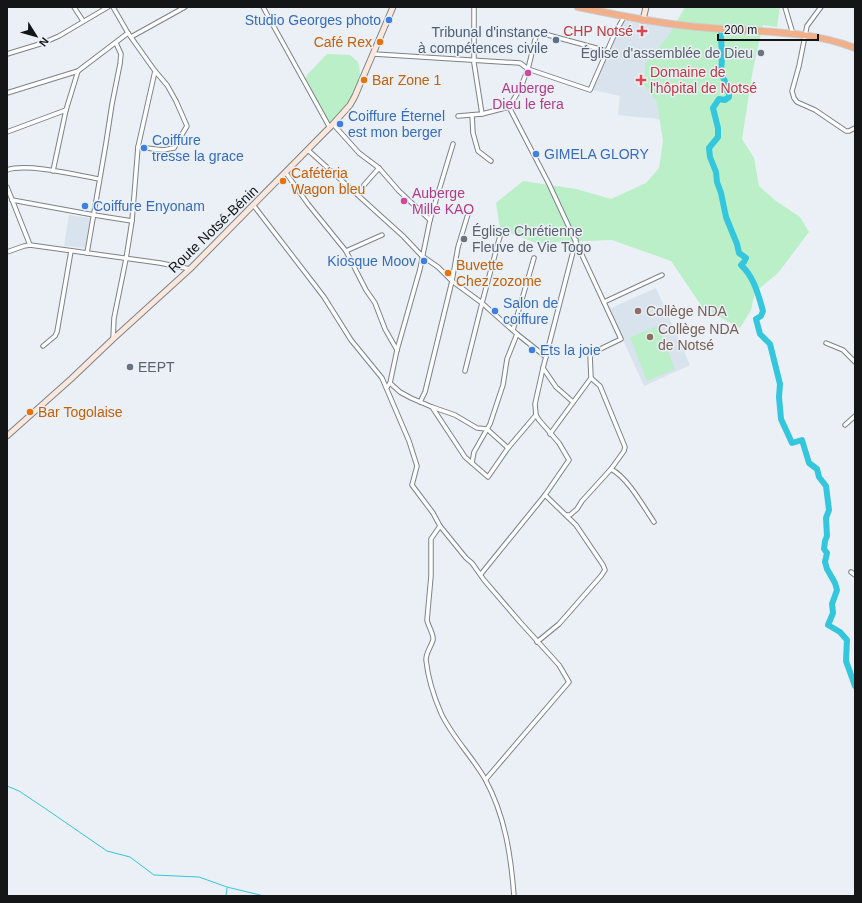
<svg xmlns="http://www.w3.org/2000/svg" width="862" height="903" viewBox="0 0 862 903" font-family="Helvetica,sans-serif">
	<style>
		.built { fill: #d8e3ee }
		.green { fill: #baefc8 }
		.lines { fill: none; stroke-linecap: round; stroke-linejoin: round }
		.stream { stroke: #34c6dd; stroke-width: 1 }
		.river { stroke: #34c6dd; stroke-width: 6 }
		.street-casing { stroke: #7d8287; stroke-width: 5.5 }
		.secondary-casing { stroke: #7d8287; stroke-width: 7 }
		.highway-casing { stroke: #cbcccc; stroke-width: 8 }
		.street { stroke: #fff; stroke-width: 3.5 }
		.secondary { stroke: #fbe7dc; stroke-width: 5 }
		.highway { stroke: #f1af8a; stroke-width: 6 }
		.shop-dot { fill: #3f7fe0; stroke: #eaf0f5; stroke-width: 1.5 }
		.health-dot { fill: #e0444e; stroke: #eaf0f5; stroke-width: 1.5 }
		.service-dot { fill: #5c6f8a; stroke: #eaf0f5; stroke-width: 1.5 }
		.food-dot { fill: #e8710a; stroke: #eaf0f5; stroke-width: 1.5 }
		.worship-dot { fill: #6b7280; stroke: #eaf0f5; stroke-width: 1.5 }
		.hotel-dot { fill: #d1479c; stroke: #eaf0f5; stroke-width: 1.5 }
		.education-dot { fill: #8d6e63; stroke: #eaf0f5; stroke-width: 1.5 }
		.labels { text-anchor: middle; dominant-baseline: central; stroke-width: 3; stroke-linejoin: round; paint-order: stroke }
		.shop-label { font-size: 14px; fill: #366cbe; stroke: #eaf0f5; text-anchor: start }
		.health-label { font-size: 14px; fill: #be3a42; stroke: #eaf0f5; text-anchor: end }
		.service-label { font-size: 14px; fill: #4e5e75; stroke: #eaf0f5; text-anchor: end }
		.food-label { font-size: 14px; fill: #c56008; stroke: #eaf0f5; text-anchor: start }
		.worship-label { font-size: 14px; fill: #5b616d; stroke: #eaf0f5; text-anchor: start }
		.hotel-label { font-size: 14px; fill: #b23c85; stroke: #eaf0f5 }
		.street-label { font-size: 14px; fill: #131517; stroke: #eaf0f5 }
		.education-label { font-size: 14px; fill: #785e54; stroke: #eaf0f5; text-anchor: start }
	</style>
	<rect width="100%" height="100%" fill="#eaf0f5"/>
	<g class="built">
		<path d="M625 21 696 31 674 123 652 118 635 117 618 115 620 96 593 90 613 38Z"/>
		<path d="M69 215 90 218 85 248 64 246Z"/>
		<path d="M656 288 690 365 644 386 609 309Z"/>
	</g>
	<g class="green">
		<path d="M685 7H780L777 27 763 25 753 69 742 139 754 158 759 186 776 201 800 217 809 232 778 273 755 292 751 310 740 328 703 308 671 261 612 240 536 243 500 229 496 203 523 181 576 189 611 199 646 183 659 168 663 141 657 102 644 85 645 64 669 35Z"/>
		<path d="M327 54 350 55 358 62C359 66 360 71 360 75 357 94 343 110 330 124L305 82 307 75Z"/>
		<path d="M658 326 675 369 647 381 630 337Z"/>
	</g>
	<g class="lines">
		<g class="stream">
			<path d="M7 786 19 791 46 809 107 851 130 857 154 875 199 877 227 887 264 896"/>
			<path d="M226 896 227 888"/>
		</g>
		<path class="river" d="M721 34C721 48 724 60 720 73L725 81 724 87 729 93V97L725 100 719 99 713 108 718 128V137L709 148 710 157 716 172 717 182 721 193 726 217 737 244 739 253 746 258 744 262 741 265C754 277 758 294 763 311L761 316 756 319 760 334 770 344 780 384 779 397 781 419 792 443 802 440 809 463 817 469 819 477 826 486 829 510 826 518 827 536 825 541 824 549 827 553 825 562 827 569 835 583 837 590 832 604 833 613 828 625 840 632 847 640 846 661 855 686"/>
		<g class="street-casing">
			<g id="street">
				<path d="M74 7 83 21"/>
				<path d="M113 7 128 33 155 71 167 85 176 101 187 126 174 148 163 150 138 147"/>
				<path d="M263 7 330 128"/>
				<path d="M474 7V63L482 114"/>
				<path d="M785 7 793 34"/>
				<path d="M821 7 807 26 799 66 792 91 794 98 797 102 815 110 846 131H849L855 128"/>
				<path d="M131 37 185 7"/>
				<path d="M7 54 43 43 59 36 108 7"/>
				<path d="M374 54 520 63 528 69 590 90 615 33 624 17"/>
				<path d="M7 93 78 71 128 33"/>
				<path d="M509 107 549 184 621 339 590 354 591 378 550 434"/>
				<path d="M472 115 473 133 478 151 491 161"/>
				<path d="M458 116 482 114 509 107 520 89 528 69 537 32 607 51"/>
				<path d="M333 124 359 153 379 168 399 191 430 220"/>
				<path d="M7 132 66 110"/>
				<path d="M309 151 403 236 422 256 438 267 452 281 482 303 517 334 546 357"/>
				<path d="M7 170C27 163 77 175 99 179"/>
				<path d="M53 171 66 110 78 71"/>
				<path d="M286 173 308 204 346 251 366 290 375 303 385 329 397 350"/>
				<path d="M364 185 379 168"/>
				<path d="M7 187 30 245"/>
				<path d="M12 200 94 215 132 221"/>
				<path d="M254 206 324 297 351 340 382 378 409 441 417 466 412 485 433 513 440 526 431 539V576L427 620C428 626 434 634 433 640 431 647 426 652 426 660 428 678 434 697 441 713 452 737 472 756 485 779 505 815 511 856 514 896"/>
				<path d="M346 251 382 235"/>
				<path d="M7 252 24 246 30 245 160 263 190 269"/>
				<path d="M87 253 106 143 112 104 120 64 121 54 116 43"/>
				<path d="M604 302 662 275"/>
				<path d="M513 330 534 258"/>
				<path d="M113 339 114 318 126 259 132 221 138 147 155 71"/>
				<path d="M826 343 843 350 855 362"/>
				<path d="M43 346 55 336 57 332 71 251"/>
				<path d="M543 368 556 387 573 402"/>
				<path d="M465 371 482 303 500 236"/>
				<path d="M390 383 400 392 411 398 432 407 465 457 488 477 508 448 536 415"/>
				<path d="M387 387 390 383 397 350 420 269 430 220 453 144"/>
				<path d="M420 402 425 392 452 281 458 247 468 214"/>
				<path d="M432 407 455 415 477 428 487 429 508 448"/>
				<path d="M845 425 855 416"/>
				<path d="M472 463 474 452 490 424 503 385 507 359 517 334"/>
				<path d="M611 469C628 478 643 506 654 522"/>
				<path d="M566 515H570L577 509 582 501 611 469 624 451 625 447 600 386 591 378"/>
				<path d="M440 526 466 558 472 563 484 580 520 622 559 665 569 682 486 779"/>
				<path d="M851 572 855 575"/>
				<path d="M481 574 545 495 569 460 559 443 539 420 536 415 535 404 543 368 576 240"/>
				<path d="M537 642 559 624 601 576 605 570 603 565 576 525 545 495"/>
			</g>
		</g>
		<g class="secondary-casing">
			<g id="secondary">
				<path d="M643 20 646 7"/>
				<path d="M7 436 71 379 113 339 190 269 333 124 350 105 355 96 393 7"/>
			</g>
		</g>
		<g class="highway-casing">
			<path id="highway" d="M578 7C622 16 666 25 710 28 758 32 809 30 855 48"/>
		</g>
		<use href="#street" class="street"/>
		<use href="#secondary" class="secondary"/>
		<use href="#highway" class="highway"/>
	</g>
	<g class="shop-dot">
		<circle cx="389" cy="20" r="4"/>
		<circle cx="340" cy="124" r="4"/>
		<circle cx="144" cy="148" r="4"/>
		<circle cx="536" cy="154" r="4"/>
		<circle cx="85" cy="206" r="4"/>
		<circle cx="424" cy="261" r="4"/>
		<circle cx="495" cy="311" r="4"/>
		<circle cx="532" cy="350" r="4"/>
	</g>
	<g class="health-dot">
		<path d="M640 25h4v4h4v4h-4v4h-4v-4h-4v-4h4z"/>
		<path d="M639 74h4v4h4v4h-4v4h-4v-4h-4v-4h4z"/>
	</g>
	<circle class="service-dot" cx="556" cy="40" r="4"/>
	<g class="food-dot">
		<circle cx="380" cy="42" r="4"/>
		<circle cx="364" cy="80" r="4"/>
		<circle cx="283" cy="181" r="4"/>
		<circle cx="448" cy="273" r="4"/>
		<circle cx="30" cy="412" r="4"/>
	</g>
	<g class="worship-dot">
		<circle cx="761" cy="53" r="4"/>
		<circle cx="464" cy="239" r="4"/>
		<circle cx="130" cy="367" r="4"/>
	</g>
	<g class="hotel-dot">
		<circle cx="528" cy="73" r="4"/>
		<circle cx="404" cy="201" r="4"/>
	</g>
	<g class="education-dot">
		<circle cx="638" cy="311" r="4"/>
		<circle cx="650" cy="337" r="4"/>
	</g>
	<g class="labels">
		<g class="shop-label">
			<text x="381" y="20" text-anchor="end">Studio Georges photo</text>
			<text x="348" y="116">Coiffure Éternel<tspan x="348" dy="16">est mon berger</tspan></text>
			<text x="152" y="140">Coiffure<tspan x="152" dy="16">tresse la grace</tspan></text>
			<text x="544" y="154">GIMELA GLORY</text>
			<text x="93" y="206">Coiffure Enyonam</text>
			<text x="416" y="261" text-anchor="end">Kiosque Moov</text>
			<text x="503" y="303">Salon de<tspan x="503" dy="16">coiffure</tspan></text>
			<text x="540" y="350">Ets la joie</text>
		</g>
		<g class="health-label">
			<text x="633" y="31">CHP Notsé</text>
			<text x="650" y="72" text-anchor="start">Domaine de<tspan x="650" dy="16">l'hôpital de Notsé</tspan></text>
		</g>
		<g class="service-label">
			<text x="548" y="32">Tribunal d'instance<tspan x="548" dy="16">à compétences civile</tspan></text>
		</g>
		<g class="food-label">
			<text x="372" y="42" text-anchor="end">Café Rex</text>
			<text x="372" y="80">Bar Zone 1</text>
			<text x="291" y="173">Cafétéria<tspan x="291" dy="16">Wagon bleu</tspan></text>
			<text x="456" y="265">Buvette<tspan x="456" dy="16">Chez zozome</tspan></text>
			<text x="38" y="412">Bar Togolaise</text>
		</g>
		<g class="worship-label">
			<text x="753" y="53" text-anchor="end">Église d'assemblée de Dieu</text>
			<text x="472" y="231">Église Chrétienne<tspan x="472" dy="16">Fleuve de Vie Togo</tspan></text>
			<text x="138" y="367">EEPT</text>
		</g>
		<g class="hotel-label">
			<text x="528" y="88">Auberge<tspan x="528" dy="16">Dieu le fera</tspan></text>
			<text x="412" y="193" text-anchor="start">Auberge<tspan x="412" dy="16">Mille KAO</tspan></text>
		</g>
		<g class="street-label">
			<text transform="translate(213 229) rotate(-44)">Route Notsé-Bénin</text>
		</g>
		<g class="education-label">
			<text x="646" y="311">Collège NDA</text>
			<text x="658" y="329">Collège NDA<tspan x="658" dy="16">de Notsé</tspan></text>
		</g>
	</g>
	<rect width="862" height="903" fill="none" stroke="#131517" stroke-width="16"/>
	<g transform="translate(36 36) rotate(127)" stroke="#eaf0f5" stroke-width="3" paint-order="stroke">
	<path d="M0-3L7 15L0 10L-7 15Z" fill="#131517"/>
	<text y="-6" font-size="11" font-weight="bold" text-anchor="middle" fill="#131517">N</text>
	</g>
	<path d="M718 34v6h100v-6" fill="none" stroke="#131517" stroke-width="2"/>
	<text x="724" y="34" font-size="12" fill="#131517" stroke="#eaf0f5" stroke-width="3" paint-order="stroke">200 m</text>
</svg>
